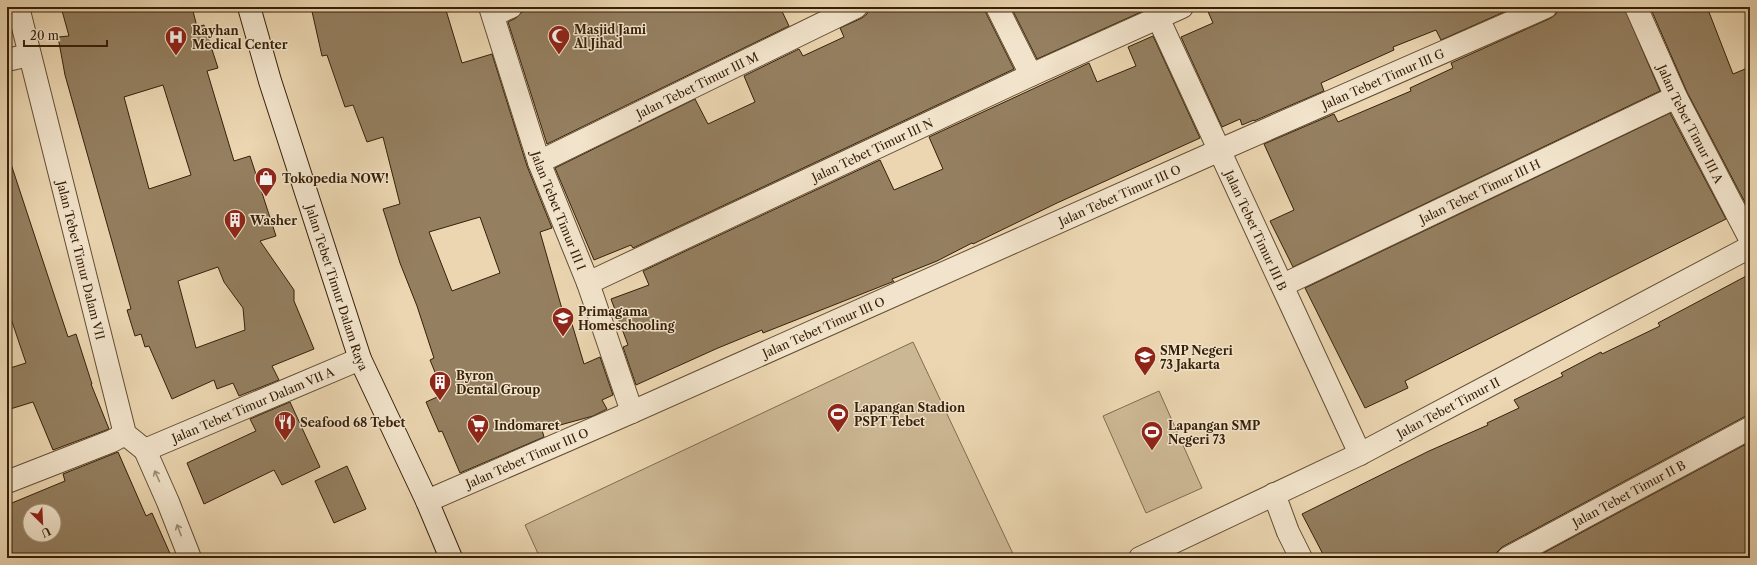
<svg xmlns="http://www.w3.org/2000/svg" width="1757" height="565" viewBox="0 0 1757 565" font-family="'Libre Caslon Text',serif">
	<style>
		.green { fill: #ccb794; stroke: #816c4e }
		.building { fill: #947f60; stroke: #362009; fill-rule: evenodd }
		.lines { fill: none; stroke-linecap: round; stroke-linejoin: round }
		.street-casing { stroke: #634e33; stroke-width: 24 }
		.secondary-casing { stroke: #362009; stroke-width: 24 }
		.street { stroke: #f2e4cc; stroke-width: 22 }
		.secondary { stroke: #f2e4cc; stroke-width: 22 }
		.oneway { stroke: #9d8c74 }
		.labels { text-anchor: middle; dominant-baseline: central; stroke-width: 3; stroke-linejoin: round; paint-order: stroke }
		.poi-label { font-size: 12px; font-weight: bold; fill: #362009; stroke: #f2e4cc; text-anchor: start }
		.street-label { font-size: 12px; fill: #362009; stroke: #f2e4cc }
	</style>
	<rect width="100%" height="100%" fill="#ebd6b1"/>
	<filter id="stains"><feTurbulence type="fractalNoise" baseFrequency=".005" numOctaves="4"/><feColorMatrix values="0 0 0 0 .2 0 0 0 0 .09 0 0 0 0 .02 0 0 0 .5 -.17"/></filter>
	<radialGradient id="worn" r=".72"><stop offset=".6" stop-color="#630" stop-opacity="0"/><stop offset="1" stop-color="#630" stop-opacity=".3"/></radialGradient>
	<g class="green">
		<path d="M913 342 1015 558H540L525 525Z"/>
		<path d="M1159 391 1202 488 1146 513 1103 416Z"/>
	</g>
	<g class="building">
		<path d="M61 7H192L197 27 204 25 218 68 207 71 234 161 250 156 276 236 260 241 294 290V301L314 349 272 366 279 380 239 396 233 383 217 389 214 380 172 399 149 346 145 347 141 334 135 336 127 310 131 309 65 75 58 37 69 36ZM163 85 191 175 149 189 124 97ZM218 267 224 282 243 308 245 330 196 348 178 281Z"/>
		<path d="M311 7H445L462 63 492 54 527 166 552 228 540 232 564 316 569 314 584 364 600 357 613 395 602 400 607 409 593 416 542 430 544 437 460 473 442 431 439 432 426 402 444 394 430 360 434 358 417 306 400 263 383 209 400 204 383 137 367 142 353 105 345 107 327 55 322 56ZM480 217 500 273 452 291 429 232Z"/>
		<path d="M536 7H780L789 26 547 144 508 22 516 18 522 12Z"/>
		<path d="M868 7H985L986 13 1014 69 633 248 631 245 594 260 555 168 695 99 708 124 755 102 744 76 799 49 803 56 844 37 840 28 862 18 867 14Z"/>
		<path d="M1011 7H1141V12L1037 59Z"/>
		<path d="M1206 7H1515L1441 40 1436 30 1393 47 1394 50 1321 83 1324 91 1254 121V120L1242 125 1240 119 1222 127 1181 37 1213 23Z"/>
		<path d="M1558 7H1624L1660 91 1293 267 1270 221 1294 210 1264 144 1334 114 1338 122 1411 91 1410 88 1453 68 1451 63 1551 18 1556 14Z"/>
		<path d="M1650 7H1707L1733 74 1750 67V207L1748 208 1687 92Z"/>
		<path d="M1153 36 1200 138 1057 203 973 244 972 243 937 261 892 279 894 282H892L763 333 762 330 718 348 636 385 623 347 628 345 611 299 649 285 643 271 880 160 894 190 943 169 929 137 1089 63 1097 82 1136 66 1128 47Z"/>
		<path d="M1670 113 1726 219 1405 381 1408 388 1365 408 1305 288Z"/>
		<path d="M7 164H11L68 337 76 334 92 384H91L109 429 53 450 33 402 7 410V369L26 363 7 307Z"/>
		<path d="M1750 274V416L1744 417 1502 547 1497 552 1496 558H1325L1302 514 1429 451 1488 425 1487 423 1519 408 1514 400 1563 376 1561 373 1601 352 1602 354 1660 326 1658 323Z"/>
		<path d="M290 402 320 467 282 485 274 470 204 504 187 463 256 431 250 419Z"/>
		<path d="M1750 442V558H1534Z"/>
		<path d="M118 452 146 516 152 513 172 558H7V505L65 481 63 474ZM30 511H54V535H30Z"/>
		<path d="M347 466 366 509 334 523 315 481Z"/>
	</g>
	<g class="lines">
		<g class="street-casing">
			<g id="street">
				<path id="s1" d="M18 7 125 434 145 450 168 502 190 558"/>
				<path id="s2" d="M490 7 539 162 588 283 632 412"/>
				<path d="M997 7 1031 75"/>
				<path id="s3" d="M1153 7 1360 454"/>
				<path id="s4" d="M1636 7 1676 97 1750 239"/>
				<path d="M493 15 511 7"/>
				<path d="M7 60 29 55"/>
				<path id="s5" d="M539 162 856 7"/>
				<path id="s6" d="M588 283 1031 75 1182 7"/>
				<path id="s7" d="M1283 285 1676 97"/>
				<path id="s8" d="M145 450 360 359"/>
				<path d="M7 482 112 441 125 434"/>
				<path d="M1274 494 1288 532 1301 558"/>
				<path id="s9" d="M427 501 632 412 1220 150 1546 7"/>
				<path id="s10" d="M1140 558 1360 454 1750 247"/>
				<path id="s11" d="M1508 558 1750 428"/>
			</g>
		</g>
		<g class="secondary-casing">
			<g id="secondary">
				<path id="s12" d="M249 7 270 81 360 359 427 501 451 558"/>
			</g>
		</g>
		<use href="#street" class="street"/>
		<use href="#secondary" class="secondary"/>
	</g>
	<defs><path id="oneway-shaft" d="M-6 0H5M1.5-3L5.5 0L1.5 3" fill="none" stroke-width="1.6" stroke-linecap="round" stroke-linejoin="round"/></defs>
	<g class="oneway">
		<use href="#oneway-shaft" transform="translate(157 476) rotate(-114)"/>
		<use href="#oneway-shaft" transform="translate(179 530) rotate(-111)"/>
	</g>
	<defs>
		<g id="mosque-pin" transform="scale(1.15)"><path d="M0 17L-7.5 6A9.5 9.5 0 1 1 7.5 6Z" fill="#8f2418" stroke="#f2e4cc"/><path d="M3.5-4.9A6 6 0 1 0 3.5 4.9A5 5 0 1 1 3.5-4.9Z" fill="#fff"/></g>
		<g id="hospital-pin" transform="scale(1.15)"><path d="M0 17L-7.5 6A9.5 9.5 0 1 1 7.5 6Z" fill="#8f2418" stroke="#f2e4cc"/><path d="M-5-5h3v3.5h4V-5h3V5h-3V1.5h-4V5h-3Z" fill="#fff"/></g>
		<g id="shop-pin" transform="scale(1.15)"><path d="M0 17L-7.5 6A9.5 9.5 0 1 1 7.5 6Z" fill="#8f2418" stroke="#f2e4cc"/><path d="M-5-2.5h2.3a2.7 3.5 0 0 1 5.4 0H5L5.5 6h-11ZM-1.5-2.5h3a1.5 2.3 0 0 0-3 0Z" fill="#fff"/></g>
		<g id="building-pin" transform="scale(1.15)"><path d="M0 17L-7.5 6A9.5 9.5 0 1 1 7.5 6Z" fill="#8f2418" stroke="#f2e4cc"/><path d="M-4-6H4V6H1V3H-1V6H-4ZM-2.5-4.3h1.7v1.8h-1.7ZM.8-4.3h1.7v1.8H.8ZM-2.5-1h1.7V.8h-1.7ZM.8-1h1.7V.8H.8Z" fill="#fff"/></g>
		<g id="school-pin" transform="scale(1.15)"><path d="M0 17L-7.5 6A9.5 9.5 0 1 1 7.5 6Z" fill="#8f2418" stroke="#f2e4cc"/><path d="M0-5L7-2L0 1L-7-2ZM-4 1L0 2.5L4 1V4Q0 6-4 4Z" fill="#fff"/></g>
		<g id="stadium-pin" transform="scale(1.15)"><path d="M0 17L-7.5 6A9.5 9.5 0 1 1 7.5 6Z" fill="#8f2418" stroke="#f2e4cc"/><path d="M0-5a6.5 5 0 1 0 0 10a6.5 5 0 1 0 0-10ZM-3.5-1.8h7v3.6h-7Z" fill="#fff"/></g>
		<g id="restaurant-pin" transform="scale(1.15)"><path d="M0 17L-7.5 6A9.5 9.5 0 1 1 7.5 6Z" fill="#8f2418" stroke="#f2e4cc"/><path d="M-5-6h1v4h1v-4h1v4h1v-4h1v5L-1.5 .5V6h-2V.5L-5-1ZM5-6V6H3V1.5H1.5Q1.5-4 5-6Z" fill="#fff"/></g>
		<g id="supermarket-pin" transform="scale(1.15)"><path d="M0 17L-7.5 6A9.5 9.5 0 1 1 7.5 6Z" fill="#8f2418" stroke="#f2e4cc"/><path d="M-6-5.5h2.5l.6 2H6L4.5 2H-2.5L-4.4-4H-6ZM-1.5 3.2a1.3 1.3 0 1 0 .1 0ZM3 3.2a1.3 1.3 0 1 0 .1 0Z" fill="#fff"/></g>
	</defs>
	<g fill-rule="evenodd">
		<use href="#mosque-pin" x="559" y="36"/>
		<use href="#hospital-pin" x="176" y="37"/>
		<use href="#shop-pin" x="266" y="178"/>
		<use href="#building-pin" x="235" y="220"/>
		<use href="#school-pin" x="563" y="318"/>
		<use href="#school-pin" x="1145" y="357"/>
		<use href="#building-pin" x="440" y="382"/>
		<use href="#stadium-pin" x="838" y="414"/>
		<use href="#restaurant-pin" x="285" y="422"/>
		<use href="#supermarket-pin" x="478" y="425"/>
		<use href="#stadium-pin" x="1152" y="432"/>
	</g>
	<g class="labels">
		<g class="poi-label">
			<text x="574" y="29">Masjid Jami<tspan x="574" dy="14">Al Jihad</tspan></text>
			<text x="192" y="30">Rayhan<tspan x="192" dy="14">Medical Center</tspan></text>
			<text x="282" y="178">Tokopedia NOW!</text>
			<text x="250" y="220">Washer</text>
			<text x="578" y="311">Primagama<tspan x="578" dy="14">Homeschooling</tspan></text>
			<text x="1160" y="350">SMP Negeri<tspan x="1160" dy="14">73 Jakarta</tspan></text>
			<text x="456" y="375">Byron<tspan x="456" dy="14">Dental Group</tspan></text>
			<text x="854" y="407">Lapangan Stadion<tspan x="854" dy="14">PSPT Tebet</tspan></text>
			<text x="300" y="422">Seafood 68 Tebet</text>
			<text x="494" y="425">Indomaret</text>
			<text x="1168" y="425">Lapangan SMP<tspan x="1168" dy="14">Negeri 73</tspan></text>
		</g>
		<g class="street-label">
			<text stroke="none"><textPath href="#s9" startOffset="1045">Jalan Tebet Timur III G</textPath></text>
			<text stroke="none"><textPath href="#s5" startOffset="176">Jalan Tebet Timur III M</textPath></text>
			<text stroke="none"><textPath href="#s4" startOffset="129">Jalan Tebet Timur III A</textPath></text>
			<text stroke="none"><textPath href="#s6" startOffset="314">Jalan Tebet Timur III N</textPath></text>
			<text stroke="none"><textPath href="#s7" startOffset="218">Jalan Tebet Timur III H</textPath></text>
			<text stroke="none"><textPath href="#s9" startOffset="757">Jalan Tebet Timur III O</textPath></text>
			<text stroke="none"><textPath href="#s2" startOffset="215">Jalan Tebet Timur III I</textPath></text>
			<text stroke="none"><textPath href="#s3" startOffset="246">Jalan Tebet Timur III B</textPath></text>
			<text stroke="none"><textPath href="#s1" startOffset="261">Jalan Tebet Timur Dalam VII</textPath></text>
			<text stroke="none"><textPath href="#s12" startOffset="294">Jalan Tebet Timur Dalam Raya</textPath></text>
			<text stroke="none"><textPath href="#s9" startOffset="433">Jalan Tebet Timur III O</textPath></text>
			<text stroke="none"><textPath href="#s8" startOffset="117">Jalan Tebet Timur Dalam VII A</textPath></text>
			<text stroke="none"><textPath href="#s10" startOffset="343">Jalan Tebet Timur II</textPath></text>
			<text stroke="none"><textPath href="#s9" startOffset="109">Jalan Tebet Timur III O</textPath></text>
			<text stroke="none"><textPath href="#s11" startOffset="137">Jalan Tebet Timur II B</textPath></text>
		</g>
	</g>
	<rect width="1757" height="565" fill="none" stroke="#ebd6b1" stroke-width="24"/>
	<rect x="8" y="8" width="1741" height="549" fill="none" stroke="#362009" stroke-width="2"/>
	<rect x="12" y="12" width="1733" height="541" fill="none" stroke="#362009"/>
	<g transform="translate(42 523) rotate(156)"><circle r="19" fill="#f2e4cc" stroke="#a7967e"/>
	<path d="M0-3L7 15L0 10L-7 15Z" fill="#8f2418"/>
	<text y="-6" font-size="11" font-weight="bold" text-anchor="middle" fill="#362009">U</text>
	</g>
	<path d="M24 40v6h83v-6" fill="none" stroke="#362009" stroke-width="2"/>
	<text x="30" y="40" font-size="12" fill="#362009" stroke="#f2e4cc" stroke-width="3" paint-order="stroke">20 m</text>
	<rect width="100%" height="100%" filter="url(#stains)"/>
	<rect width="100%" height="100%" fill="url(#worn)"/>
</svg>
